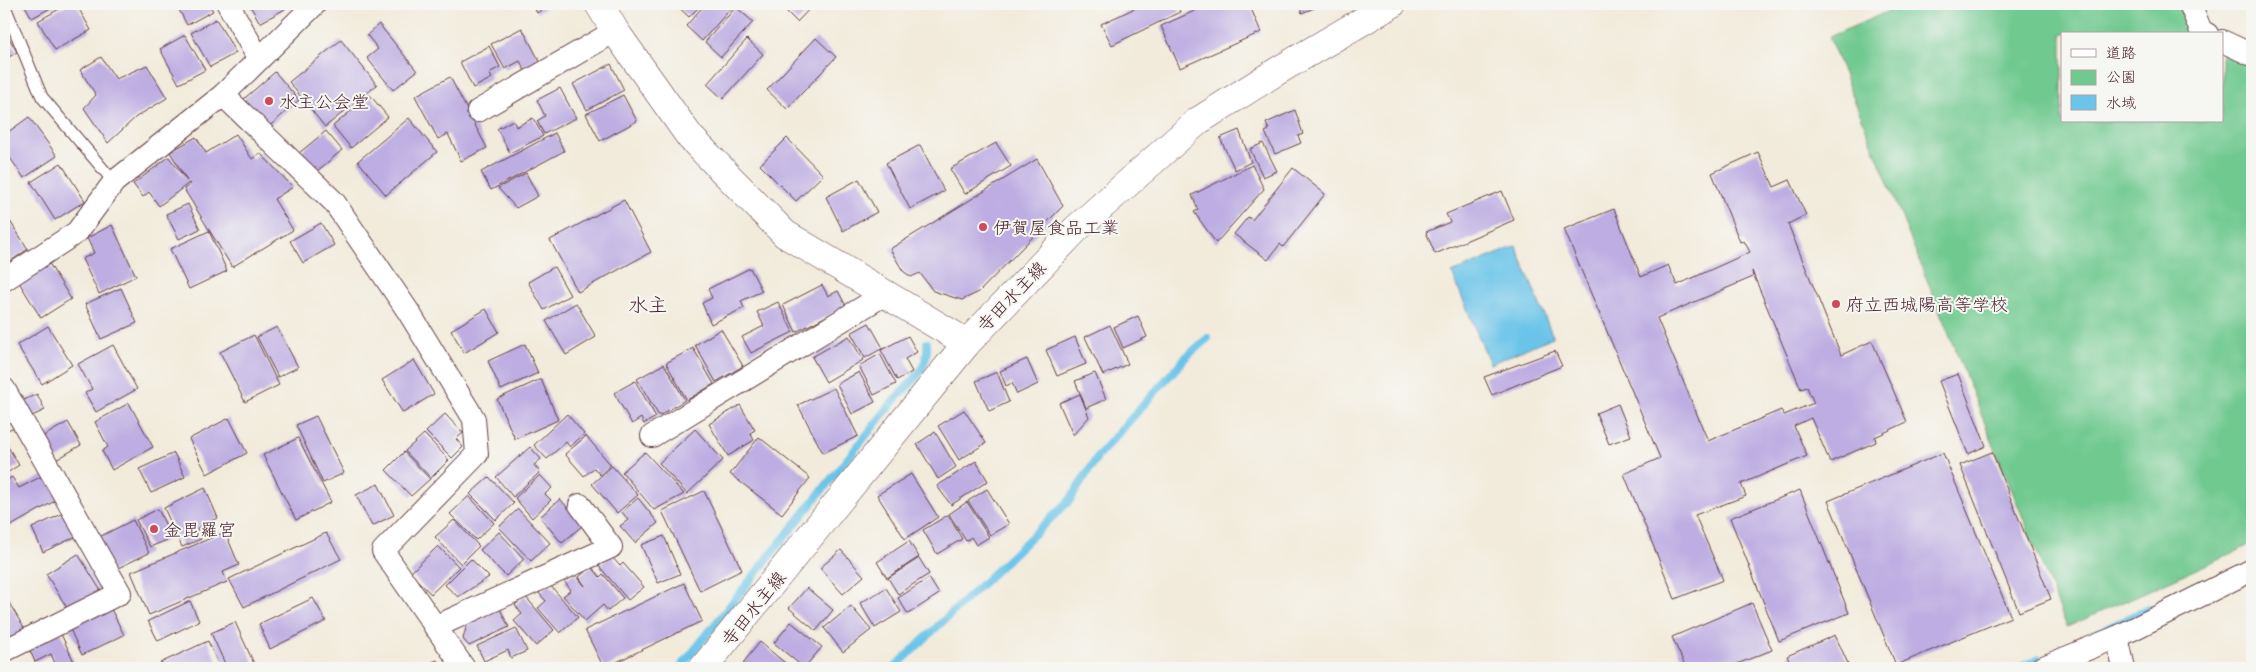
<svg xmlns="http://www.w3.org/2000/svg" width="2256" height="672" viewBox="0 0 2256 672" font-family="Mali,'Klee One',sans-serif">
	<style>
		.green { fill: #70c98f; stroke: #5d745d }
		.water { fill: #6bc4e9; stroke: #5a728a }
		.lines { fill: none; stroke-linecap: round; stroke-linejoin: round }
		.stream { stroke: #6bc4e9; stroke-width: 8 }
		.building { fill: #bdade2; fill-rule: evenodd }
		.service-casing { stroke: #633e45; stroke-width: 13 }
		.minor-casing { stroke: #633e45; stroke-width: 24 }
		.tertiary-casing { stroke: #633e45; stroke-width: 29 }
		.secondary-casing { stroke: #633e45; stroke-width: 29 }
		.service { stroke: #fff; stroke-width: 11 }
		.minor { stroke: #fff; stroke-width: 22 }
		.tertiary { stroke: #fff; stroke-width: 28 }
		.secondary { stroke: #fff; stroke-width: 28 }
		.poi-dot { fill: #d1495b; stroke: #f6f6f2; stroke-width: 2 }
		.labels { text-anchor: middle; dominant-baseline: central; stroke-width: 4; stroke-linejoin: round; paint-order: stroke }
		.poi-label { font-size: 18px; fill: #4a1f2b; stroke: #f6f6f2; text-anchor: start }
		.street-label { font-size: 18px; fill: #4a1f2b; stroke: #f6f6f2 }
		.quarter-label { font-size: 20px; fill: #4a1f2b; stroke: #f6f6f2 }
	</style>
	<rect width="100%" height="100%" fill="#f6f6f2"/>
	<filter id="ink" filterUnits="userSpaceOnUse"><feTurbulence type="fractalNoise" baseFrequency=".02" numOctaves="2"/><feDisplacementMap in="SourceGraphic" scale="10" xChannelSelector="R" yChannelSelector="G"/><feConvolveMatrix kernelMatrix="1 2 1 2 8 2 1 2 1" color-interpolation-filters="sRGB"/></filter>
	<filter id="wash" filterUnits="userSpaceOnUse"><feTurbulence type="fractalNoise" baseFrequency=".0096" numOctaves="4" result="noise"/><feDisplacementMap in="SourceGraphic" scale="20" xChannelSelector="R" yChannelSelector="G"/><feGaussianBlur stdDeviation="1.12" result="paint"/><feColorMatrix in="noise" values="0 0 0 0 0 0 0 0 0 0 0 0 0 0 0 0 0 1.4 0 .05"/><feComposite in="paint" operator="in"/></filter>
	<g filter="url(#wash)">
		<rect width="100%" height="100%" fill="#f2ebdb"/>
		<path class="green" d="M1905 4H2178L2191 34H2062V121H2222V49L2252 62V544L2067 627 1829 37Z"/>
		<path class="water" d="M1516 246 1553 337 1490 364 1452 273Z"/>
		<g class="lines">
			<g class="stream">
				<path d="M2084 639 2148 609"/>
				<path d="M680 668 896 398C913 380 929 369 927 343"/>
				<path d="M894 668 1070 500 1098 456 1186 357 1208 338"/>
				<path d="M2018 668 2039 659"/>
			</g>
		</g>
		<g id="blocks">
			<g class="building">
				<path d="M24 4H58L32 18Z"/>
				<path d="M68 4H76L91 30 55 50 38 21Z"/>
				<path d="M176 4H209L213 11 187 25Z"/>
				<path d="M249 4H282L285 9 260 23Z"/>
				<path d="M532 4H551L537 13Z"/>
				<path d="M675 4H702L689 17Z"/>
				<path d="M705 4 734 5 702 41 686 26Z"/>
				<path d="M779 4H814L797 22Z"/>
				<path d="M1144 4H1177L1180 12 1112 45 1101 24Z"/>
				<path d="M1210 4H1249L1261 32 1180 68 1161 26Z"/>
				<path d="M1298 4H1323L1302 13Z"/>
				<path d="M736 7 753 22 721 57 705 42Z"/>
				<path d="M216 19 236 53 210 67 191 33Z"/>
				<path d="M379 24 417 71 393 90 367 58 378 49 367 35Z"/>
				<path d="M522 28 540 62 525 71 520 61 505 69 491 44Z"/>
				<path d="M4 29 17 52 4 60Z"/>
				<path d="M185 35 205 70 179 84 160 49Z"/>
				<path d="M816 38 836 57 787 109 767 90Z"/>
				<path d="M747 39 763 54 723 99 707 84Z"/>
				<path d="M341 40 377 85 325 127 289 82Z"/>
				<path d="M489 46 500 67 489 73 492 78 473 88 460 62Z"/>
				<path d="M101 57 116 79 147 65 167 98 136 117 108 143 84 108 96 95 80 70Z"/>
				<path d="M611 64 624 90 587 110 573 84Z"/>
				<path d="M275 72 299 100 264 131 239 103Z"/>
				<path d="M450 77 487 148 461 161 448 134 438 139 415 96Z"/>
				<path d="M560 88 576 118 544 134 537 121 545 116 537 100Z"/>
				<path d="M370 95 388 117 351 148 333 126Z"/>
				<path d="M623 95 637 121 600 141 586 114Z"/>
				<path d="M1295 110 1303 134 1298 136 1301 143 1275 154 1265 132 1269 130 1266 123Z"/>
				<path d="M29 117 57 156 24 178 4 149V135Z"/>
				<path d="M409 118 437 152 386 195 358 161Z"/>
				<path d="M533 118 543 136 510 153 497 129 513 120 516 127Z"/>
				<path d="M1239 130 1251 162 1235 170 1220 138Z"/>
				<path d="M326 131 342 150 315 173 299 153Z"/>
				<path d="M555 133 564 151 491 190 481 172Z"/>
				<path d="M236 134 252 159 260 153 293 187 274 199 293 230 232 267 184 189 190 185 189 183 159 206 149 192 143 197 133 184 169 157 187 181 170 152 196 137 206 153Z"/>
				<path d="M787 138 823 175 796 201 760 165Z"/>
				<path d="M996 143 1011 166 965 194 950 169Z"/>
				<path d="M1263 143 1277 171 1263 177 1250 149Z"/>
				<path d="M920 145 944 191 910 209 886 163Z"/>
				<path d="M1758 152 1774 187 1790 180 1806 215 1788 224 1841 355 1872 341 1907 422 1875 437 1876 442 1830 462 1811 418 1794 426 1807 456 1741 484 1746 496 1695 515 1723 580 1675 599 1624 474 1660 458 1564 229 1614 209 1641 277 1668 265 1677 285 1750 252 1744 241 1740 242 1712 173ZM1752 271 1801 389 1807 387 1814 403 1784 415 1781 410 1708 441 1657 318 1753 277Z"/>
				<path d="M1037 159 1063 206 979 292 962 300 933 291 920 273 911 277 903 271 890 249Z"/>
				<path d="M61 163 85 201 55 220 31 182Z"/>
				<path d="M1252 165 1264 189 1216 243 1194 212 1198 210 1192 195Z"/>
				<path d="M1293 168 1325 194 1283 247 1280 244 1268 260 1234 234 1248 217 1252 220Z"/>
				<path d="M526 173 538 196 516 208 498 188Z"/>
				<path d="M859 179 877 212 843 231 826 197Z"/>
				<path d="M1502 191 1514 220 1435 254 1426 232 1450 222 1446 214Z"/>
				<path d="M624 200 651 252 578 292 550 240Z"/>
				<path d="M188 204 200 229 179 239 166 214Z"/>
				<path d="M4 212 28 249 11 261 4 250Z"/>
				<path d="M321 223 334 245 303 263 290 241Z"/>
				<path d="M112 225 136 276 99 294 82 259 94 253 87 238Z"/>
				<path d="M209 231 227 271 189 289 170 249Z"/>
				<path d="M47 260 71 299 41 318 17 279Z"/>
				<path d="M554 267 570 295 544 310 528 282Z"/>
				<path d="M750 268 762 291 741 301 744 308 711 324 702 303 712 298 708 289Z"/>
				<path d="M822 285 828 296 838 291 846 306 796 332 783 305Z"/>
				<path d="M121 288 137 323 101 339 85 304Z"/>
				<path d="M778 302 793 332 751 353 742 337 764 326 757 312Z"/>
				<path d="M576 303 596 337 566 355 546 321Z"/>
				<path d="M486 309 499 332 464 353 451 330Z"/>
				<path d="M1138 316 1147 337 1123 348 1114 327Z"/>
				<path d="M869 323 883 348 865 358 851 333Z"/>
				<path d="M1110 325 1128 364 1103 375 1085 337Z"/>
				<path d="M48 326 72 365 42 384 17 345Z"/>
				<path d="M277 327 298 367 278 377 257 337Z"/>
				<path d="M721 329 743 366 716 382 695 345Z"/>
				<path d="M254 335 279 385 245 402 220 352Z"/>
				<path d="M849 336 863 360 826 382 812 357Z"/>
				<path d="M908 336 917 352 905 359 912 372 897 380 881 350Z"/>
				<path d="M1075 337 1086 364 1057 376 1046 350Z"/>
				<path d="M525 344 538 373 501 390 488 361Z"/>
				<path d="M113 345 137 389 96 412 85 393 92 389 78 364Z"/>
				<path d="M693 348 714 384 687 400 666 363Z"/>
				<path d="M1555 351 1562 366 1492 395 1484 377Z"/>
				<path d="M880 354 896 384 874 395 859 366Z"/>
				<path d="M1027 359 1038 384 1017 394 1012 383 1006 386 1000 371Z"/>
				<path d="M414 360 434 394 403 413 382 380Z"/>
				<path d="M664 364 685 400 659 416 637 379Z"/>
				<path d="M859 372 875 402 852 414 837 384Z"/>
				<path d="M997 372 1009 402 989 411 976 381Z"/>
				<path d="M1095 373 1106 399 1086 408 1075 381Z"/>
				<path d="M1958 374 1986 446 1968 454 1939 381Z"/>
				<path d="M541 379 558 420 515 439 497 399Z"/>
				<path d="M635 381 656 417 644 424 641 418 632 424 614 393Z"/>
				<path d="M834 388 858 436 823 453 798 405Z"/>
				<path d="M37 394 45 410 30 417 22 401Z"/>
				<path d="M1080 394 1089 417 1073 435 1059 403Z"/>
				<path d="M129 403 153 447 112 470 102 451 108 447 95 422Z"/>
				<path d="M1618 404 1631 436 1609 444 1596 413Z"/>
				<path d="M740 405 755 430 750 433 754 440 728 456 709 424Z"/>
				<path d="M8 410 16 426 4 432V413Z"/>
				<path d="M964 410 986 443 959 460 938 426Z"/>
				<path d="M445 414 463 433 456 439 463 447 452 458 426 432Z"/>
				<path d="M567 414 584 434 570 447 566 442 547 459 534 445Z"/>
				<path d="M316 416 344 473 323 483 296 425Z"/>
				<path d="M229 418 247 453 207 474 189 439Z"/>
				<path d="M68 422 81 445 56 460 42 437Z"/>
				<path d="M695 429 723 460 687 494 659 463Z"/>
				<path d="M935 432 956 467 938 479 917 444Z"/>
				<path d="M424 434 449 460 431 478 405 451Z"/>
				<path d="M586 436 611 465 600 475 594 468 584 476 565 454Z"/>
				<path d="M759 437 810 478 782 514 730 474Z"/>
				<path d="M298 438 331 502 296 520 263 455Z"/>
				<path d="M4 440 19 465 4 475Z"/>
				<path d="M530 447 541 459 534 465 540 472 513 497 496 477Z"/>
				<path d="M404 452 430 479 411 496 386 470Z"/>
				<path d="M645 452 684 494 654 510 622 472Z"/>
				<path d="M1992 452 2051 599 2019 612 1960 465Z"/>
				<path d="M174 453 185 477 151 493 139 469Z"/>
				<path d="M1943 453 2011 617 1896 665 1828 501Z"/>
				<path d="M976 461 988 481 951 505 937 486Z"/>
				<path d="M612 466 638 495 617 513 592 484Z"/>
				<path d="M46 474 60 498 4 530V482L12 477 19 488Z"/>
				<path d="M911 474 938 517 905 539 877 495Z"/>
				<path d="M540 475 552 488 545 494 551 500 532 518 515 498Z"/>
				<path d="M489 477 514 503 496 520 470 494Z"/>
				<path d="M378 484 394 515 372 526 356 495Z"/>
				<path d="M205 488 218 518 197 528 201 539 182 547 164 508Z"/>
				<path d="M987 489 1009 524 990 535 968 501Z"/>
				<path d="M1800 490 1849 613 1779 641 1730 518Z"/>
				<path d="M704 491 742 570 700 591 662 511Z"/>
				<path d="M469 496 494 523 476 540 450 514Z"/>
				<path d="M638 498 658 523 635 543 620 526 628 520 622 512Z"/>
				<path d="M560 499 583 525 562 543 540 517Z"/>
				<path d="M967 502 989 537 976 545 971 537 966 541 949 514Z"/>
				<path d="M158 509 172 538 150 547 136 520Z"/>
				<path d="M518 509 550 543 531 561 499 527Z"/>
				<path d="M64 513 75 537 43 552 32 528Z"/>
				<path d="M948 515 962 539 937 554 923 530Z"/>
				<path d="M133 520 149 553 112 571 95 539Z"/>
				<path d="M454 520 479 546 461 564 435 537Z"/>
				<path d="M225 532 239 565 223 572 227 582 149 615 131 572Z"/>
				<path d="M499 532 524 559 506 576 480 550Z"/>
				<path d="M326 533 341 559 244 607 229 579Z"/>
				<path d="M664 536 680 574 658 583 641 545Z"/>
				<path d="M909 541 919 557 887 578 877 562Z"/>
				<path d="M438 546 459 567 431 594 410 573Z"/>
				<path d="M841 550 864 576 843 594 820 568Z"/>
				<path d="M78 554 101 591 69 611 46 574Z"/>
				<path d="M611 556 620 566 623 563 644 587 628 600 599 566Z"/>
				<path d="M919 558 929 574 898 594 888 578Z"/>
				<path d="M471 559 489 577 458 597 445 585Z"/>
				<path d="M591 566 600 577 603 574 623 598 608 611 603 605 585 621 563 596 571 590 564 581 574 573 585 586 579 577Z"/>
				<path d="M929 578 939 594 908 614 898 598Z"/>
				<path d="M684 583 702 621 604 668 585 630Z"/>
				<path d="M549 584 578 617 560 633 538 608 546 601 539 593Z"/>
				<path d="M807 588 833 610 816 631 789 608Z"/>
				<path d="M886 588 901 612 875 628 860 603Z"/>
				<path d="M4 594 25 630 4 643Z"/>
				<path d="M525 596 554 630 536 646 514 621 522 614 515 605Z"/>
				<path d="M313 598 326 621 270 649 259 624Z"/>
				<path d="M190 601 199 621 158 641 148 621Z"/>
				<path d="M1752 603 1772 650 1727 668H1686L1672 637Z"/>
				<path d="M109 605 124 635 82 655 68 625Z"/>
				<path d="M851 606 871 630 843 652 824 628Z"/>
				<path d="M500 609 509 627 469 646 463 639 467 624Z"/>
				<path d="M235 622 256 668H227L211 633Z"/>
				<path d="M791 622 822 647 804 668 774 643Z"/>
				<path d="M516 628 527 651 511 658 508 650 484 661 477 646Z"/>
				<path d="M59 630 77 668H57L51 654 35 662 28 646Z"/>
				<path d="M1835 635 1850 668H1792L1787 656Z"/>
				<path d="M208 641 220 668H163L160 663Z"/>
				<path d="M760 642 791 668H749L743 663Z"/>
				<path d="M437 660 441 668H424L423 666Z"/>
			</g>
		</g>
	</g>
	<g filter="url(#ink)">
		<use href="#blocks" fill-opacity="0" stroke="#633e45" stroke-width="1"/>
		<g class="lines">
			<g class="service-casing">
				<path id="service" d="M4 4 42 97 114 182"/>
			</g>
			<g class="minor-casing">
				<g id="minor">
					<path d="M228 4 259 59"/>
					<path d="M2190 4 2201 31 2207 34"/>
					<path d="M2222 41 2252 55"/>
					<path d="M223 95 334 202 408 311 474 419 477 454 383 551 464 668"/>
					<path d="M478 111 615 31"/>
					<path d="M4 280 77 232 114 182 223 95 315 4"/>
					<path d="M4 389 120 593 4 651"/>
					<path d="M652 436 885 294"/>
					<path d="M435 627 611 547 580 505"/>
					<path d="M2117 637 2124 668"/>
					<path d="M2041 668 2117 637 2252 570"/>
				</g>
			</g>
			<g class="tertiary-casing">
				<path id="tertiary" d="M599 4 615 31 690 137 785 234 967 343"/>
			</g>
			<g class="secondary-casing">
				<path id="secondary" d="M703 668 967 343 1077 228 1198 121 1279 70 1392 4"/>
			</g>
			<use href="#service" class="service"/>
			<use href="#minor" class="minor"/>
			<use href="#tertiary" class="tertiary"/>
			<use href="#secondary" class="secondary"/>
		</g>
	</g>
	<g class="poi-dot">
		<circle cx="269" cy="101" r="5"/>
		<circle cx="983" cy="227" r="5"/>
		<circle cx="1836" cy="304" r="5"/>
		<circle cx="154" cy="529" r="5"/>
	</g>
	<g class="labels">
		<g class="poi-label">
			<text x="279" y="101">水主公会堂</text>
			<text x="993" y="227">伊賀屋食品工業</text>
			<text x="1846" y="304">府立西城陽高等学校</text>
			<text x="164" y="529">金毘羅宮</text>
		</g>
		<g class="street-label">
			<text transform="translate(1011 296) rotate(-46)">寺田水主線</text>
			<text transform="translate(753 608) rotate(-51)">寺田水主線</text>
		</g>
		<g class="quarter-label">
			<text x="648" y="304">水主</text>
		</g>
	</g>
	<rect width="2256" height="672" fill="none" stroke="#f6f6f2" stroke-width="20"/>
	<rect x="2061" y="32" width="162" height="90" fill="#f6f6f2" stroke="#b1a0a2"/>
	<rect x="2071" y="49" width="25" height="8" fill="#ffffff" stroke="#b1a0a2"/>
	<text x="2106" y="58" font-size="15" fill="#4a1f2b">道路</text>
	<rect x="2071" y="70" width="25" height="15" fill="#70c98f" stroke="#b1a0a2"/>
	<text x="2106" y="82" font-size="15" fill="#4a1f2b">公園</text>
	<rect x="2071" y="95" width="25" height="15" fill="#6bc4e9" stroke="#b1a0a2"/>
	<text x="2106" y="108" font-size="15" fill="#4a1f2b">水域</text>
</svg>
